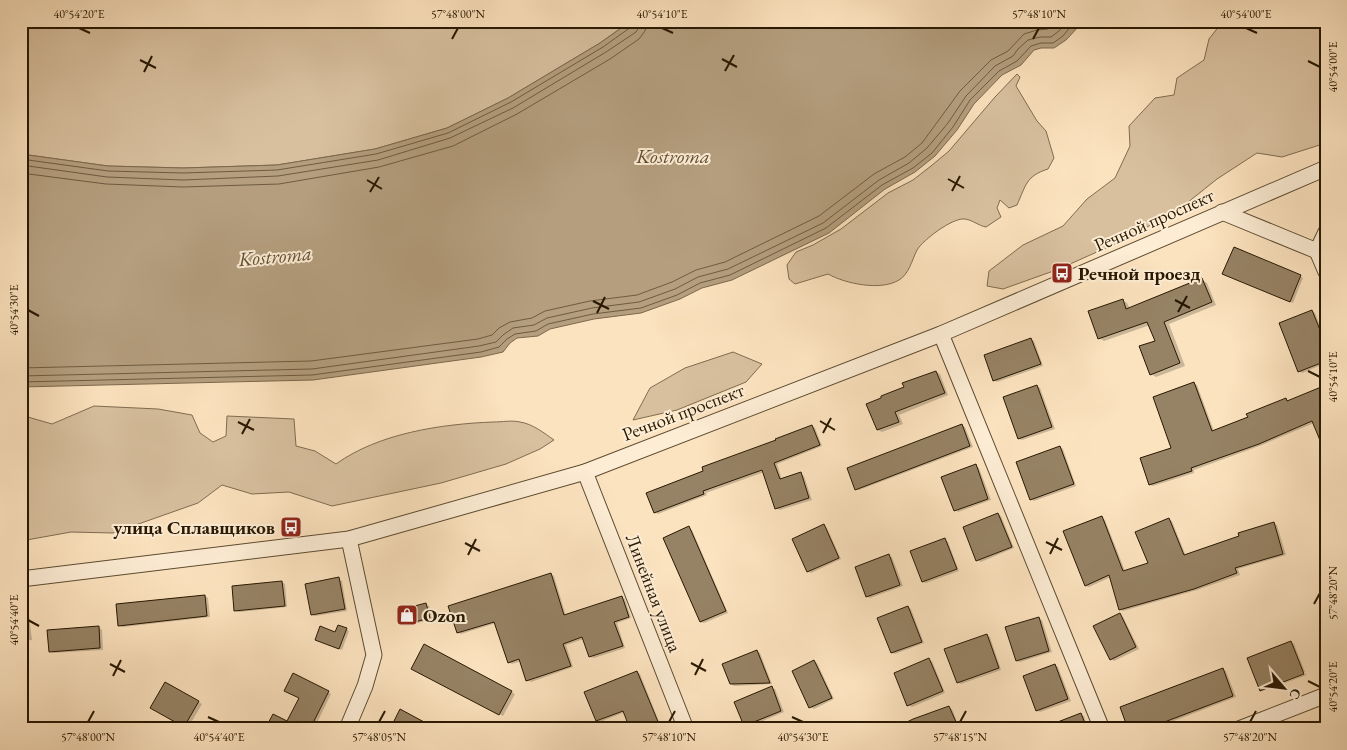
<svg xmlns="http://www.w3.org/2000/svg" width="1347" height="750" viewBox="0 0 1347 750" font-family="'EB Garamond',serif">
	<style>
		.green { fill: #d8c09f; stroke: #806c50 }
		.water { fill: #b49e7e; stroke: #7c684c }
		.shadow { fill: #0003 }
		.lines { fill: none; stroke-linecap: round; stroke-linejoin: round }
		.shore { stroke: #6e5b40; stroke-width: 1 }
		.building { fill: #968264; stroke: #281801 }
		.minor-casing { stroke: #5d4b30; stroke-width: 17 }
		.minor { stroke: #fdedd5; stroke-width: 15 }
		.ticks { fill: none; stroke: #281801; stroke-width: 2 }
		.labels { text-anchor: middle; dominant-baseline: central; stroke-width: 4; stroke-linejoin: round; paint-order: stroke }
		.street-label { font-size: 19px; fill: #281801; stroke: #fdedd5 }
		.poi-label { font-size: 19px; font-weight: bold; fill: #281801; stroke: #fdedd5; text-anchor: start }
		.water-label { font-size: 20px; font-style: italic; fill: #604e33; stroke: #fdedd5 }
		.neatline { fill: none; stroke: #281801; stroke-width: 2 }
		.ticks-label { font-size: 12px; text-anchor: middle; fill: #281801 }
	</style>
	<rect width="100%" height="100%" fill="#fce3bf"/>
	<filter id="stains"><feTurbulence type="fractalNoise" baseFrequency=".004" numOctaves="4"/><feColorMatrix values="0 0 0 0 .2 0 0 0 0 .09 0 0 0 0 .02 0 0 0 .5 -.17"/></filter>
	<radialGradient id="worn" r=".72"><stop offset=".6" stop-color="#630" stop-opacity="0"/><stop offset="1" stop-color="#630" stop-opacity=".3"/></radialGradient>
	<g class="green">
		<path d="M21 21H631L600 43 508 98 447 128 375 149 277 165 183 168 108 166 21 154Z"/>
		<path d="M1223 21H1326V143L1282 157 1257 153 1217 179 1182 207 1128 238 1059 269 1003 289 987 286 989 271 1023 245 1063 226 1087 199 1115 178 1130 146 1129 126 1155 98 1174 95 1177 78 1204 60 1209 39Z"/>
		<path d="M1017 74 1020 77 1016 86 1037 121 1046 131 1054 158 1048 169C1026 176 1026 185 1017 205L1009 208 1000 200 997 208 1001 217 986 227C979 226 971 219 964 219 952 218 923 240 917 250 912 260 909 274 899 280 881 291 846 284 828 274L795 284 789 279 787 265 796 252 813 245 841 229 888 193 913 180 931 166 949 151 995 97Z"/>
		<path d="M733 352 762 364 746 382 677 410 633 420 650 388 685 368Z"/>
		<path d="M94 406 158 409 192 415 200 433 213 442 226 436 227 416 294 419 296 446 315 451 336 464C379 433 442 424 493 422 502 422 512 420 520 422 533 424 544 433 554 440L540 449 506 464 441 483 332 506 289 492 252 494 222 485 198 503 113 533 71 532 21 541V415L52 424Z"/>
	</g>
	<path class="water" d="M631 21H1081L1079 26 1066 40 1054 48H1041L1034 50 1021 65 1002 75 974 104 957 130 935 156 915 172 885 189 829 233 732 280 702 288 680 299 641 313 594 319 550 329 538 336 517 338 510 343 503 352 481 357 313 380 21 387V154L108 166 183 168 277 165 375 149 447 128 508 98 600 43Z"/>
	<g class="shadow">
		<path d="M1227 275 1300 276 1303 278 1293 303Z"/>
		<path d="M1202 280 1207 283 1216 305 1169 324 1185 366 1156 377 1151 374 1156 341 1150 325 1104 341 1099 338 1122 300 1127 303 1130 309Z"/>
		<path d="M1312 311 1315 313 1326 340V363L1302 373 1299 371Z"/>
		<path d="M1031 339 1034 341 1043 366 997 382 994 380Z"/>
		<path d="M936 372 940 374 948 395 899 415 903 424 882 432 878 430 883 399Z"/>
		<path d="M1193 383 1197 385 1214 431 1249 418 1285 399 1289 401 1326 387 1314 423 1262 445 1194 470V473L1153 486 1150 485 1173 449Z"/>
		<path d="M1037 386 1040 388 1055 429 1022 440 1019 439Z"/>
		<path d="M962 425 965 427 973 447 859 490 856 489Z"/>
		<path d="M812 426 815 428 822 446 777 464 782 480 801 474 804 476 812 500 780 510 776 508 764 472 706 493 707 495 658 514 655 512 705 471Z"/>
		<path d="M1060 447 1063 449 1076 486 1034 501 1031 499Z"/>
		<path d="M976 466 979 468 991 500 958 512 955 510Z"/>
		<path d="M998 514 1001 516 1014 548 981 562 977 560Z"/>
		<path d="M1102 518 1105 520 1125 571 1150 564 1169 520 1172 521 1186 556 1274 523 1277 525 1286 555 1238 569 1240 575 1197 590 1123 611 1120 609 1111 577 1089 587 1086 586Z"/>
		<path d="M824 526 827 528 841 559 811 573 808 571Z"/>
		<path d="M688 528 692 530 728 613 704 623 701 622Z"/>
		<path d="M945 540 948 542 959 571 926 583 923 582Z"/>
		<path d="M889 556 892 557 903 586 870 598 867 596Z"/>
		<path d="M551 574 554 576 566 616 621 597 625 599 631 618 617 623 625 648 594 658 590 657 584 639 566 645 573 667 531 682 527 680 521 661 512 664 509 662 496 623 461 634 458 632Z"/>
		<path d="M339 579 342 581 347 611 315 616 312 615Z"/>
		<path d="M282 582 285 584 287 607 239 612 235 611Z"/>
		<path d="M205 596 208 598 210 617 123 627 119 626Z"/>
		<path d="M425 604 429 606 432 619 407 626 404 624Z"/>
		<path d="M908 607 911 609 924 643 895 654 892 653Z"/>
		<path d="M26 614 29 616 32 640 21 641V615Z"/>
		<path d="M1120 615 1123 617 1139 649 1114 661 1111 659Z"/>
		<path d="M1038 618 1042 620 1052 652 1020 662 1017 661Z"/>
		<path d="M99 628 102 630 103 650 53 653 50 651Z"/>
		<path d="M346 629 349 631 342 650 319 641Z"/>
		<path d="M1326 629V649L1319 631Z"/>
		<path d="M986 635 990 637 1001 670 961 684 958 682Z"/>
		<path d="M1291 642 1294 644 1305 672 1262 689Z"/>
		<path d="M424 646 515 694 503 716 413 669Z"/>
		<path d="M757 651 760 653 772 684 734 686 731 684Z"/>
		<path d="M929 660 932 661 945 693 912 707 908 705Z"/>
		<path d="M814 661 817 663 834 699 814 709 810 707Z"/>
		<path d="M1055 665 1058 667 1071 701 1040 712 1037 710Z"/>
		<path d="M1223 669 1226 671 1236 697 1153 729H1129Z"/>
		<path d="M637 672 640 674 662 729H631L625 712 600 722 597 720Z"/>
		<path d="M1306 674 1307 675 1263 691Z"/>
		<path d="M294 675 331 694 314 729H267L288 723 300 698Z"/>
		<path d="M166 683 202 704 188 728 152 708Z"/>
		<path d="M771 688 775 689 784 712 748 727 745 725Z"/>
		<path d="M949 708 952 709 960 729H892Z"/>
		<path d="M1080 715 1084 716 1088 729H1047Z"/>
	</g>
	<g class="lines">
		<g class="shore">
			<path d="M21 159 108 171 183 173 277 170 376 154 448 133 511 102 603 47 631 27 633 21"/>
			<path d="M21 165 107 177 183 180 278 176 378 160 450 138 513 108 606 52 636 32 639 27 640 21"/>
			<path d="M21 173 106 184 183 187 279 184 379 167 453 146 517 114 610 59 639 39 645 31 647 21"/>
			<path d="M21 368 311 361 478 339 492 335 499 328 510 322 532 318 545 311 590 301 637 295 672 282 696 270 725 262 819 216 874 174 905 157 922 143 960 91 991 60 1008 51 1024 34 1037 30 1048 29 1058 21"/>
			<path d="M21 376 312 369 479 346 496 342 503 335 513 328 534 325 547 318 592 308 639 302 675 289 698 277 728 269 823 223 879 180 909 163 927 148 948 123 966 96 995 66 1013 56 1018 49 1028 40 1040 37H1051L1059 31 1068 21"/>
			<path d="M21 382 312 375 481 352 499 347 507 339 515 334 536 331 548 324 593 314 641 308 677 295 700 283 730 275 826 228 882 185 913 168 932 153 953 127 970 100 999 71 1017 61 1031 46 1041 43H1053L1063 36 1075 21"/>
		</g>
	</g>
	<g class="building">
		<path d="M1234 247 1301 275 1290 302 1222 274Z"/>
		<path d="M1202 278 1212 302 1164 322 1180 363 1150 375 1139 346 1155 341 1147 322 1098 339 1088 311 1123 299 1126 309Z"/>
		<path d="M1312 310 1326 345V361L1298 372 1279 323Z"/>
		<path d="M1031 338 1041 364 993 381 984 355Z"/>
		<path d="M936 371 945 393 895 412 899 422 877 430 866 404 881 398V396L904 387 902 383Z"/>
		<path d="M1194 382 1212 431 1248 417 1246 414 1286 398 1287 401 1326 385V455L1312 421 1259 444 1191 468 1192 471 1149 485 1140 458 1171 448 1153 397Z"/>
		<path d="M1037 385 1052 427 1018 439 1003 397Z"/>
		<path d="M962 424 970 446 855 490 847 468Z"/>
		<path d="M812 425 820 445 774 463 780 479 801 472 809 498 775 509 762 470 703 491 704 494 654 513 646 493 703 471 702 467 776 440 775 439Z"/>
		<path d="M1060 446 1074 484 1030 500 1016 462Z"/>
		<path d="M976 464 988 499 954 511 941 477Z"/>
		<path d="M998 513 1012 547 976 561 963 527Z"/>
		<path d="M1102 516 1123 571 1148 563 1135 532 1169 518 1184 555 1239 536 1238 533 1274 522 1283 554 1235 568 1237 573 1194 589 1119 610 1109 575 1085 586 1063 531Z"/>
		<path d="M824 524 839 558 807 572 792 539Z"/>
		<path d="M689 526 726 611 700 622 663 538Z"/>
		<path d="M945 538 957 569 922 582 910 551Z"/>
		<path d="M889 554 900 585 866 597 855 567Z"/>
		<path d="M551 573 564 615 622 596 629 617 614 622 623 646 589 657 582 637 563 644 571 666 526 681 519 659 508 663 494 622 457 633 448 606Z"/>
		<path d="M339 577 345 609 311 615 305 584Z"/>
		<path d="M282 581 285 606 234 611 232 586Z"/>
		<path d="M205 595 207 616 118 626 116 604Z"/>
		<path d="M426 603 430 618 403 625 399 610Z"/>
		<path d="M908 606 922 642 891 653 877 618Z"/>
		<path d="M1120 613 1136 647 1110 660 1093 626Z"/>
		<path d="M1039 617 1049 651 1016 661 1005 627Z"/>
		<path d="M338 625 347 628 339 649 315 640 320 626 335 632Z"/>
		<path d="M99 626 100 648 49 652 47 630Z"/>
		<path d="M987 634 999 668 957 683 944 649Z"/>
		<path d="M1291 641 1304 674 1260 691 1247 658Z"/>
		<path d="M424 644 512 691 499 715 411 669Z"/>
		<path d="M757 650 770 683 730 684 722 664Z"/>
		<path d="M929 658 943 691 907 706 894 673Z"/>
		<path d="M814 660 832 698 809 708 792 671Z"/>
		<path d="M1055 664 1068 699 1036 711 1023 676Z"/>
		<path d="M1223 668 1233 696 1146 729H1128L1120 707Z"/>
		<path d="M637 671 661 729H630L623 711 596 721 584 692Z"/>
		<path d="M293 673 329 691 310 729H265L273 714 287 721 299 698 284 691Z"/>
		<path d="M165 682 199 701 184 727 150 708Z"/>
		<path d="M772 686 781 711 744 726 734 702Z"/>
		<path d="M949 706 959 729H893L913 719Z"/>
		<path d="M400 709 437 729H390Z"/>
		<path d="M1081 713 1087 729H1042V728Z"/>
	</g>
	<g class="lines">
		<g class="minor-casing">
			<g id="minor">
				<path d="M1222 212 1317 251"/>
				<path d="M1317 251 1326 272"/>
				<path d="M1317 251 1326 232"/>
				<path d="M941 334 1102 729"/>
				<path d="M585 472 686 729"/>
				<path d="M21 579 349 539 585 472 941 334 1326 168"/>
				<path d="M347 729 365 686 374 655 349 539"/>
				<path d="M1239 729 1326 695"/>
			</g>
		</g>
		<use href="#minor" class="minor"/>
	</g>
	<path class="ticks" d="M79 28 90 33M662 28 673 33M1246 28 1257 33M452 39 458 28M1033 39 1039 28M722 59 737 67M140 60 156 68M1308 61 1320 67M725 71 734 55M144 72 152 56M948 179 964 188M367 180 382 189M952 191 960 176M370 192 379 177M1175 300 1190 308M593 301 609 309M28 310 39 316M1178 312 1187 296M597 313 605 297M1308 371 1320 377M820 421 835 430M238 422 254 430M823 433 831 418M242 434 250 419M1046 542 1062 550M465 543 480 551M1050 554 1058 538M468 555 476 539M1314 604 1320 593M28 620 39 626M691 663 706 671M110 664 125 672M695 675 703 659M113 676 121 660M1308 681 1320 687M208 717 219 722M792 717 803 722M88 722 94 711M379 722 385 711M669 722 675 711M960 722 966 711M1250 722 1256 711"/>
	<defs>
		<g id="bus-square" transform="scale(1.125)"><rect x="-9" y="-9" width="18" height="18" rx="4" fill="#8f2418" stroke="#fdedd5"/><path d="M-5-6H5V4H4V6H2V4H-2V6H-4V4H-5ZM-3.5-4V0h7V-4ZM-3.5 1.2v1.5H-2V1.2ZM2 1.2v1.5H3.5V1.2Z" fill="#fff"/></g>
		<g id="shop-square" transform="scale(1.125)"><rect x="-9" y="-9" width="18" height="18" rx="4" fill="#8f2418" stroke="#fdedd5"/><path d="M-5-2.5h2.3a2.7 3.5 0 0 1 5.4 0H5L5.5 6h-11ZM-1.5-2.5h3a1.5 2.3 0 0 0-3 0Z" fill="#fff"/></g>
	</defs>
	<g fill-rule="evenodd">
		<use href="#bus-square" x="1062" y="273"/>
		<use href="#bus-square" x="291" y="527"/>
		<use href="#shop-square" x="407" y="615"/>
	</g>
	<g class="labels">
		<g class="street-label">
			<text transform="translate(1154 220) rotate(-24)">Речной проспект</text>
			<text transform="translate(683 412) rotate(-21)">Речной проспект</text>
			<text transform="translate(654 593) rotate(69)">Линейная улица</text>
		</g>
		<g class="poi-label">
			<text x="1078" y="273">Речной проезд</text>
			<text x="275" y="527" text-anchor="end">улица Сплавщиков</text>
			<text x="423" y="615">Ozon</text>
		</g>
		<g class="water-label">
			<text x="673" y="156">Kostroma</text>
			<text transform="translate(275 256) rotate(-5)">Kostroma</text>
		</g>
	</g>
	<rect width="1347" height="750" fill="none" stroke="#fce3bf" stroke-width="55"/>
	<g transform="translate(1284 688) rotate(118)" stroke="#fdedd5" stroke-width="4" paint-order="stroke">
	<path d="M0-4L9 19L0 12L-9 19Z" fill="#281801"/>
	<text y="-8" font-size="14" font-weight="bold" text-anchor="middle" fill="#281801">С</text>
	</g>
	<rect x="28" y="28" width="1292" height="694" class="neatline"/>
	<g class="ticks-label">
		<text x="79" y="18">40°54'20"E</text>
		<text x="458" y="18">57°48'00"N</text>
		<text x="662" y="18">40°54'10"E</text>
		<text x="1039" y="18">57°48'10"N</text>
		<text x="1246" y="18">40°54'00"E</text>
		<text transform="translate(1333 67) rotate(-90)" y="4">40°54'00"E</text>
		<text transform="translate(14 310) rotate(-90)" y="4">40°54'30"E</text>
		<text transform="translate(1333 377) rotate(-90)" y="4">40°54'10"E</text>
		<text transform="translate(1333 593) rotate(-90)" y="4">57°48'20"N</text>
		<text transform="translate(14 620) rotate(-90)" y="4">40°54'40"E</text>
		<text transform="translate(1333 687) rotate(-90)" y="4">40°54'20"E</text>
		<text x="88" y="741">57°48'00"N</text>
		<text x="219" y="741">40°54'40"E</text>
		<text x="379" y="741">57°48'05"N</text>
		<text x="669" y="741">57°48'10"N</text>
		<text x="803" y="741">40°54'30"E</text>
		<text x="960" y="741">57°48'15"N</text>
		<text x="1250" y="741">57°48'20"N</text>
	</g>
	<rect width="100%" height="100%" filter="url(#stains)"/>
	<rect width="100%" height="100%" fill="url(#worn)"/>
</svg>
